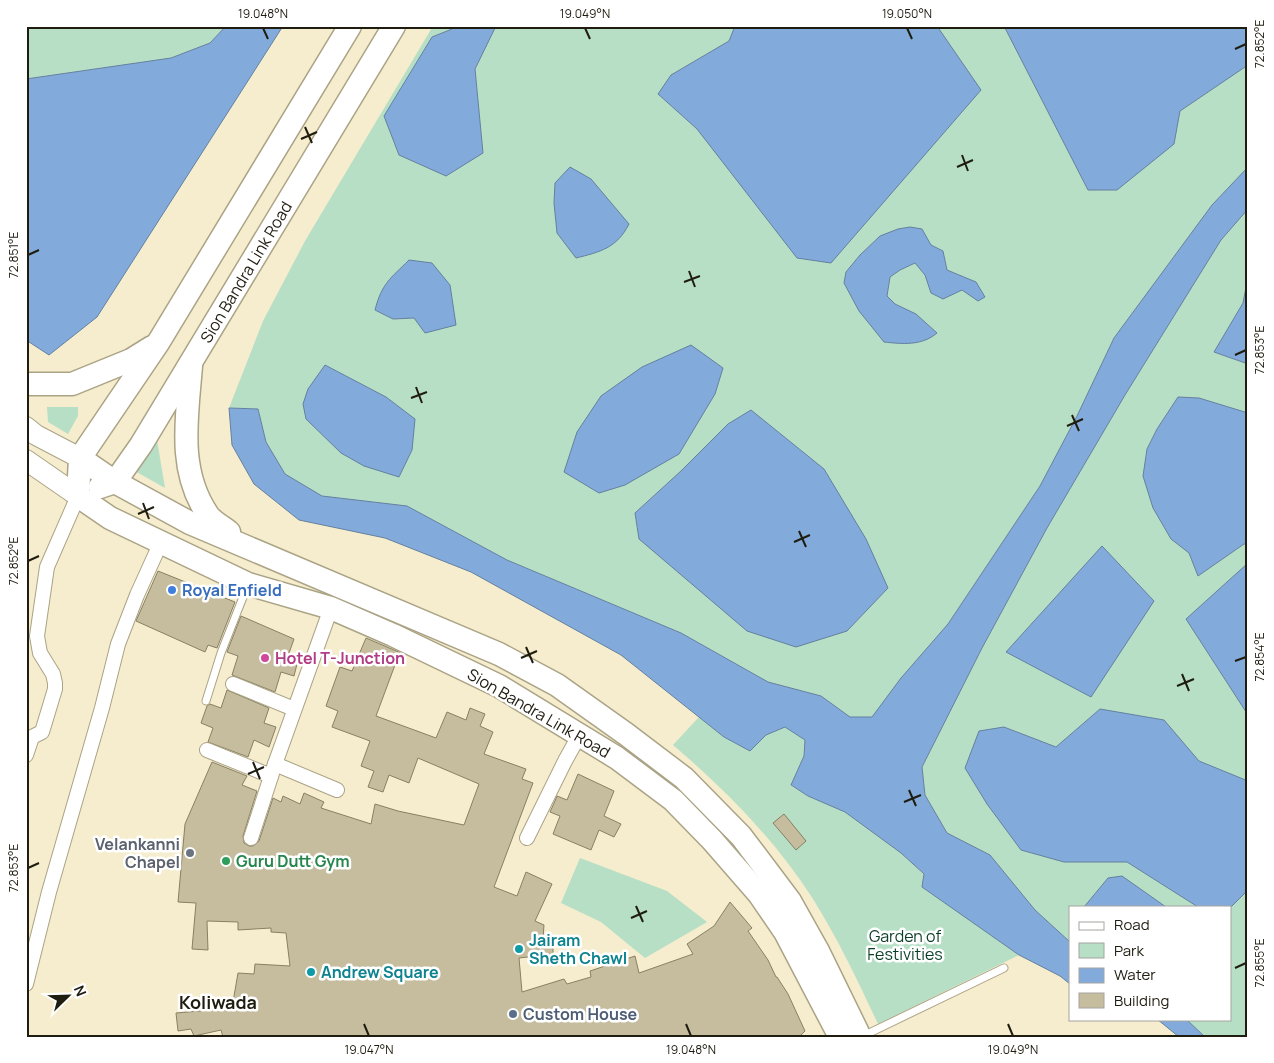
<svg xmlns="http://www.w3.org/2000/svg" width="1274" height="1063" viewBox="0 0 1274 1063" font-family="Manrope,sans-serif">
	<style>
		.green { fill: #b6dfc6; fill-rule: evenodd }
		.water { fill: #82abdc; stroke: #64809f }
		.building { fill: #c5bd9e; stroke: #888063 }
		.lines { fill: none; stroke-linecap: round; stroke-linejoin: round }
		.service-casing { stroke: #aba385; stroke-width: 9 }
		.minor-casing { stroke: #aba385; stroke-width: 16 }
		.secondary-casing { stroke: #aba385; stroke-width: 22 }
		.primary-casing { stroke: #aba385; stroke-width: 25 }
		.service { stroke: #fff; stroke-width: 7 }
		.minor { stroke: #fff; stroke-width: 14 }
		.secondary { stroke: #fff; stroke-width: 20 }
		.primary { stroke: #fff; stroke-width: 22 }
		.ticks { fill: none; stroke: #1f1c10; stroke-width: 2 }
		.shop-dot { fill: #3f7fe0; stroke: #fff; stroke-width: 2 }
		.hotel-dot { fill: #d1479c; stroke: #fff; stroke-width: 2 }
		.worship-dot { fill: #6b7280; stroke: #fff; stroke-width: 2 }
		.leisure-dot { fill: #2e9e5b; stroke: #fff; stroke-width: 2 }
		.culture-dot { fill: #0f9aa8; stroke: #fff; stroke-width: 2 }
		.service-dot { fill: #5c6f8a; stroke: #fff; stroke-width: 2 }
		.labels { text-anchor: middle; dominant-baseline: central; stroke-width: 5; stroke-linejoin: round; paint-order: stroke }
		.street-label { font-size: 16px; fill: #1f1c10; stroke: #fff }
		.shop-label { font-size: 16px; font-weight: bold; fill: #366cbe; stroke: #fff; text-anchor: start }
		.hotel-label { font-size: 16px; font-weight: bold; fill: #b23c85; stroke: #fff; text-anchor: start }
		.worship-label { font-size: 16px; font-weight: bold; fill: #5b616d; stroke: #fff; text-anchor: end }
		.leisure-label { font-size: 16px; font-weight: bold; fill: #27864d; stroke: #fff; text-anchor: start }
		.park-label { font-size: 16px; fill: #0a3e27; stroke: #fff }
		.culture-label { font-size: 16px; font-weight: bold; fill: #0d838f; stroke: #fff; text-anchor: start }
		.service-label { font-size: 16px; font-weight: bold; fill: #4e5e75; stroke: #fff; text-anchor: start }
		.neighbourhood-label { font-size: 18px; font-weight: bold; fill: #1f1c10; stroke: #fff }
		.neatline { fill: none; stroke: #1f1c10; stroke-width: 2 }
		.ticks-label { font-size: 12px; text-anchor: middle; fill: #1f1c10 }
	</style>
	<rect width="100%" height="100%" fill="#f5edcd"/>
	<g class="green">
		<path d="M26 26H226L210 43 171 58 26 79Z"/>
		<path d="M433 26H453L452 29 432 37 384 117 483 153 475 69 496 26H735L729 41 671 75 658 94 697 129 981 91 937 26H1004L1088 190 1174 144 1180 111 1248 65V167L1212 205 1114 338 1077 416 1040 486 948 624 901 678 873 717H850L821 696 768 682 681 633 507 560 407 506 322 496 285 474 266 442 258 409 229 408 263 321 305 241ZM922 229 931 245 943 251 947 270 976 282 978 300 962 290 931 293 925 275 915 263 900 270 890 277 887 296 895 304 916 314 844 283 846 272 860 255 880 236ZM386 282 456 325 414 318 393 319ZM325 365 386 397 412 450 399 477 322 433 306 419ZM682 470 639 539 635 513Z"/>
		<path d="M1248 209V277L1243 303 1214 352 1248 364V413L1199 398 1178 397 1157 429 1147 449 1171 539 1189 553 1198 576 1244 544H1248V563L1186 619 1248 715V781L1199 761 1188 749 1100 709 1056 747 1005 727 1064 862H1127L1198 907H1166L1122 877 1108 878 1084 907H1070V942L1035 910 990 855 947 833 925 795 922 767 982 648 1047 528 1125 395 1221 240Z"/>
		<path d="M47 407H78V416L68 434 48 422Z"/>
		<path d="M157 440 165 488 133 470Z"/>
		<path d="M699 717 724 737 750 751 766 735 785 727 806 740 804 756 791 786 808 796 845 812 901 853 924 875 923 887 1019 955 878 1024C858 981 838 939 813 899 775 840 726 790 673 745Z"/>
		<path d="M580 858 667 891 707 922 645 958 601 922 561 903Z"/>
		<path d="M1248 890V1037H1205L1186 1019H1230V907Z"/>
	</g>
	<g class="water">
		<path d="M226 26H283L97 317 49 355 26 340V79L171 58 210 43Z"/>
		<path d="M453 26H496L475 69 483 153 446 176 399 155 384 116 432 37 452 29Z"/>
		<path d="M735 26H937L981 90 831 263 797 258 697 129 658 94 671 75 729 41Z"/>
		<path d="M1004 26H1248V65L1180 111 1174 144 1117 190H1088Z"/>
		<path d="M570 167 591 179 629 224C617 248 600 252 576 258L557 233 554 203 555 183Z"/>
		<path d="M1248 167V209L1221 240 1125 395 1047 528 982 648 922 767 925 795 947 833 990 855 1035 910 1070 942V984L1060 976 1019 955 922 887 924 874 901 853 845 812 808 796 791 785 804 756 805 740 785 727 766 735 750 751 724 737 621 655 471 572 385 538 299 520 254 484 232 445 229 408 258 409 266 442 285 474 322 496 407 506 507 560 681 633 768 682 821 696 850 717H872L901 678 948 624 1040 486 1077 416 1114 338 1212 205Z"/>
		<path d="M910 227 922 229 931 245 943 251 947 270 976 282 985 297 978 301 962 290 943 299 931 293 925 275 915 263 900 270 890 277 887 296 895 304 916 314 937 333C922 346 902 344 884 342L859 311 844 283 846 272 860 255 880 236 898 229Z"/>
		<path d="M409 260 432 263 450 285 456 325 425 333 414 318 393 319 375 310C382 283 390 279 409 260Z"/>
		<path d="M1248 277V364L1214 352 1243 303Z"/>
		<path d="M691 345 723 368 715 394 679 454 625 485 599 493 564 472 577 432 601 396 642 367Z"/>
		<path d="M325 365 386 397 415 419 412 450 399 477 364 466 341 453 306 419 303 404 308 389Z"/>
		<path d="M1178 397 1199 398 1248 413V544H1244L1198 576 1189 553 1171 539 1153 508 1143 476 1147 449 1157 429Z"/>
		<path d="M751 410 824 469 866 539 888 588 847 631 796 647 747 631 639 539 635 513 682 470 728 424Z"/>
		<path d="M1102 546 1154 601 1091 697 1006 652Z"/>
		<path d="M1248 563V715L1186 619Z"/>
		<path d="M1100 709 1164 720 1199 761 1248 781V890L1231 907H1198L1127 862H1064L1021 850 987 804 965 768 979 731 1004 727 1056 747Z"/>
		<path d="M1122 876 1166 907H1084L1108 878Z"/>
		<path d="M1157 1019H1186L1205 1037H1179Z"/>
	</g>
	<g class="building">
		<path d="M158 571 235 602 217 648 208 645 205 652 136 621Z"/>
		<path d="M241 616 294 639 288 656 298 660 294 676 281 672 275 692 232 675 238 656 227 652Z"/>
		<path d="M366 638 401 653 396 665H395L376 716 436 738 447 712 466 720 470 708 485 714 480 726 493 732 484 754 526 769 522 779 533 783 494 887 517 896 526 872 552 884 535 921 544 925 543 938 553 937V954L519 958 522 992 564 979 567 984 591 977 590 971 635 956 639 973 693 954 687 944 714 926 730 902 752 928 748 931 768 960 776 977H777L788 994 805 1031 799 1037H223L221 1030 194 1036 191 1029 178 1031 176 1013 211 1010 210 1004 233 1002 238 973 254 974 255 964 290 966 286 933 271 932V928L238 930V922L207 921 208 950 192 949 196 903 178 902 185 824 212 762 247 776 242 785 257 791 243 836 244 843 249 846H253L259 841 273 798 281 802 283 796 300 804 304 793 324 802 321 808 371 824 375 804 398 811 464 825 479 784 418 758 409 783 389 775 383 792 368 787 374 771 361 766 370 741 332 727 338 711 326 706 340 667 352 671Z"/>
		<path d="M227 690 269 708 264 723 276 727 269 747 254 740 248 757 208 742 213 728 201 723 207 706 210 704 221 708Z"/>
		<path d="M578 774 614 791 604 816 621 824 614 837 599 830 591 850 553 834 560 816 550 812 555 801 557 796 567 800Z"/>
		<path d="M784 814 806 841 796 850 773 823Z"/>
	</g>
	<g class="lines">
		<g class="service-casing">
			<g id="service">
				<path d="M206 701 221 653 247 587"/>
				<path d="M863 1036 1004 968"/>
			</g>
		</g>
		<g class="minor-casing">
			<g id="minor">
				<path d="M233 684 294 709"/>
				<path d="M207 750 271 776"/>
				<path d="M26 755 32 737 42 732 55 689V683L53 674 40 653 37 636 47 567 78 496"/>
				<path d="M275 764 337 790"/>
				<path d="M251 838 275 764 331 608"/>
				<path d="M527 838 565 761 580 734"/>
				<path d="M26 984 49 892 102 708 118 644 137 595 161 542"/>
			</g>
		</g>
		<g class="secondary-casing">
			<g id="secondary">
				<path d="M26 427 36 435 80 458"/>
				<path d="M26 460 78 496"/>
			</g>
		</g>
		<g class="primary-casing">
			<g id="primary">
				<path d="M191 366C187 417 177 470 208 515 213 522 223 527 229 532"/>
				<path d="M26 384H72L131 360 152 347"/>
				<path d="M80 458 115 482 190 523 499 654 557 685 626 734 684 778 741 836 790 901 818 951 860 1037"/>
				<path d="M100 487 115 482 141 445 394 26"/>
				<path d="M78 496 110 518 248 584 331 608 393 635 499 686 617 758 673 800 712 840 759 894 785 932 840 1037"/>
				<path d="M78 496 80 458 158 343 350 26"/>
			</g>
		</g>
		<use href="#service" class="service"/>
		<use href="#minor" class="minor"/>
		<use href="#secondary" class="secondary"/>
		<use href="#primary" class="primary"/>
	</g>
	<path class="ticks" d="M263 28 268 39M585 28 590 39M907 28 912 39M1235 49 1246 44M305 127 312 143M301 139 317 132M962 155 968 171M957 167 973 160M28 255 39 250M689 271 695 287M684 282 700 276M1235 355 1246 350M416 387 422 403M411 398 427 392M1072 415 1079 431M1067 426 1083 419M143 503 149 519M138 514 154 507M799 531 806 547M794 542 810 535M28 561 39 556M526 647 533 663M521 658 537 651M1235 661 1246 657M1182 674 1189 691M1177 686 1194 679M253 762 260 779M248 774 264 767M909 790 916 806M904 802 921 795M28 868 39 863M636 906 643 922M631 918 647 911M1235 968 1246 963M364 1024 369 1036M686 1024 691 1036M1008 1024 1013 1036"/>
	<circle class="shop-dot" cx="172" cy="590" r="5"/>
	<circle class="hotel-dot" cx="265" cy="658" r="5"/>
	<circle class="worship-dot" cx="190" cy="853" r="5"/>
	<circle class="leisure-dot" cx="226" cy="861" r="5"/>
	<g class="culture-dot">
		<circle cx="519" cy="949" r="5"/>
		<circle cx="311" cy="972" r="5"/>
	</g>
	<circle class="service-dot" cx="513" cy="1014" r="5"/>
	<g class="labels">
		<g class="street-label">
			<text transform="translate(246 272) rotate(-59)">Sion Bandra Link Road</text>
			<text transform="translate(539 713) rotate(30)">Sion Bandra Link Road</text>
		</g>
		<g class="shop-label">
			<text x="182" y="590">Royal Enfield</text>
		</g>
		<g class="hotel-label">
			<text x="275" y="658">Hotel T-Junction</text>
		</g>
		<g class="worship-label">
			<text x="180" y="844">Velankanni<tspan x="180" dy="18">Chapel</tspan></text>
		</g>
		<g class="leisure-label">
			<text x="236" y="861">Guru Dutt Gym</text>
		</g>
		<g class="park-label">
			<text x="905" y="936">Garden of<tspan x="905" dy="18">Festivities</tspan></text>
		</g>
		<g class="culture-label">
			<text x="529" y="940">Jairam<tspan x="529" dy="18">Sheth Chawl</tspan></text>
			<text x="321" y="972">Andrew Square</text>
		</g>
		<g class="service-label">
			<text x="523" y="1014">Custom House</text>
		</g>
		<g class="neighbourhood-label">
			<text x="218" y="1002">Koliwada</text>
		</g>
	</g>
	<rect width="1274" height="1063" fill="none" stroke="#ffffff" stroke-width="55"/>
	<rect x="1069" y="906" width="162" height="115" fill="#ffffff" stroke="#a5a49f"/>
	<rect x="1079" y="922" width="25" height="8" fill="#ffffff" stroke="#a5a49f"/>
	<text x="1114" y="930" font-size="15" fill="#1f1c10">Road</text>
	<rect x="1079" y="943" width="25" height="15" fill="#b6dfc6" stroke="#a5a49f"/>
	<text x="1114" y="956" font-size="15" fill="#1f1c10">Park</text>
	<rect x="1079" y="968" width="25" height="15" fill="#82abdc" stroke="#a5a49f"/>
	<text x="1114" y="980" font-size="15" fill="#1f1c10">Water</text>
	<rect x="1079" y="993" width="25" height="15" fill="#c5bd9e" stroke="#a5a49f"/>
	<text x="1114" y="1006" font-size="15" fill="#1f1c10">Building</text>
	<g transform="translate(68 996) rotate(67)" stroke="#ffffff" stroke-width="4" paint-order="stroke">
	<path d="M0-4L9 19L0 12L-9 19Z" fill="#1f1c10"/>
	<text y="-8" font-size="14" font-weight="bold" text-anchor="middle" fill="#1f1c10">N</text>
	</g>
	<rect x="28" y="28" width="1218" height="1008" class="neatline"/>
	<g class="ticks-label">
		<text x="263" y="18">19.048°N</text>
		<text x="585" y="18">19.049°N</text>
		<text x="907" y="18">19.050°N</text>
		<text transform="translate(1260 44) rotate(-90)" y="4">72.852°E</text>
		<text transform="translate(14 255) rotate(-90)" y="4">72.851°E</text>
		<text transform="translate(1260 350) rotate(-90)" y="4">72.853°E</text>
		<text transform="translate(14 561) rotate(-90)" y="4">72.852°E</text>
		<text transform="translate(1260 657) rotate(-90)" y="4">72.854°E</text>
		<text transform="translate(14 868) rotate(-90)" y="4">72.853°E</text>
		<text transform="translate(1260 963) rotate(-90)" y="4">72.855°E</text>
		<text x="369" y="1054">19.047°N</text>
		<text x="691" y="1054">19.048°N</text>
		<text x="1013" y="1054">19.049°N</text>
	</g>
</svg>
